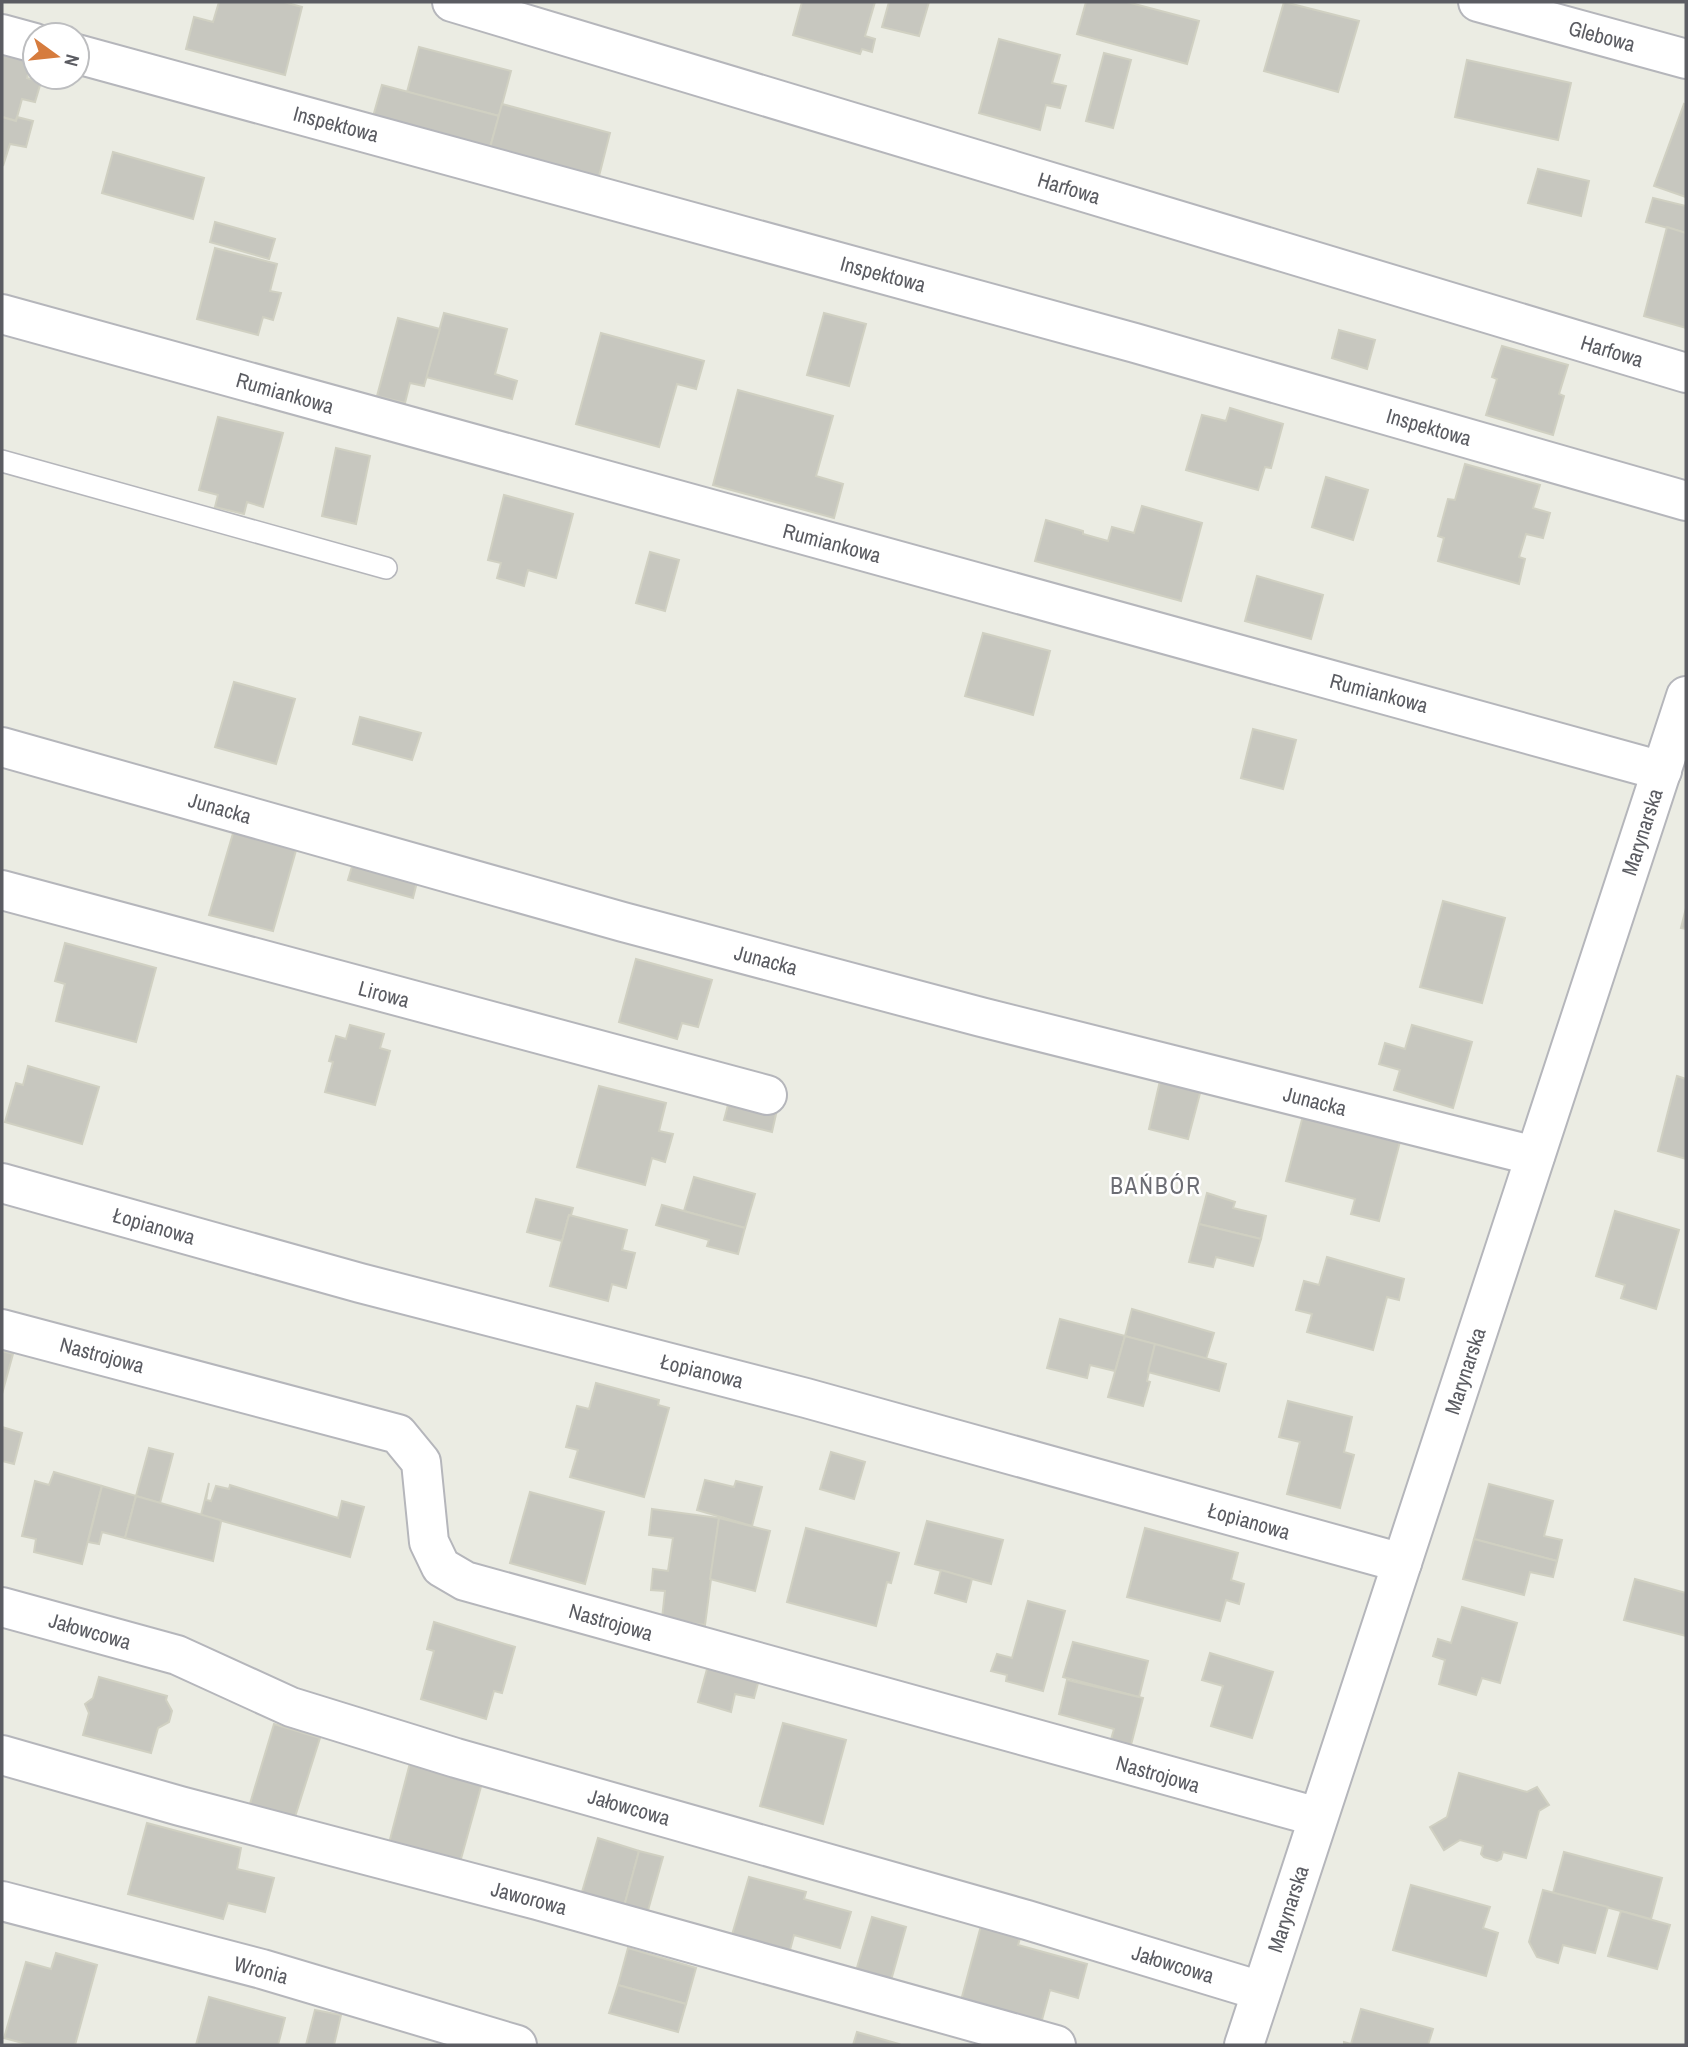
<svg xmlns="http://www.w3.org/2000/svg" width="1688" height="2047" viewBox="0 0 1688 2047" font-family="'Archivo Narrow',sans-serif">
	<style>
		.building { fill: #c7c7bf; stroke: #d0d0c2; stroke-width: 2 }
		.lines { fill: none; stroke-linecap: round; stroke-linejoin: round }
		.service-casing { stroke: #b5b6bb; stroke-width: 24 }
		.minor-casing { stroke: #b5b6bb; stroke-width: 42 }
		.service { stroke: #fff; stroke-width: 21 }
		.minor { stroke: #fff; stroke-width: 38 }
		.labels { text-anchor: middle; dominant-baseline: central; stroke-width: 5; stroke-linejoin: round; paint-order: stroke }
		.street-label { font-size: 21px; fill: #5b5c62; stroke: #fff }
		.neighbourhood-label { font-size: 23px; letter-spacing: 2px; fill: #6c6d74; stroke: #fff }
	</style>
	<rect width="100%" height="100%" fill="#ebece3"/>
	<g class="building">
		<path d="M219 2H284L302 7 285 75 186 49 194 17 213 22Z"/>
		<path d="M802 2H875L865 36 875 39 872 52 862 49 860 54 793 35Z"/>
		<path d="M889 2H929L919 36 882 27Z"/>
		<path d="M1086 2H1127L1199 21 1187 64 1077 34Z"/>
		<path d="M1284 2 1359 21 1338 92 1264 71Z"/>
		<path d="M999 39 1060 55 1052 83 1066 86 1060 108 1046 105 1040 130 979 113Z"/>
		<path d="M2 46 33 55 27 78 41 82 35 102 22 99 16 121 2 117Z"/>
		<path d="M419 47 511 71 499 116 407 92Z"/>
		<path d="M1104 53 1131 60 1113 128 1086 121Z"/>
		<path d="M1467 60 1571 83 1558 140 1455 117Z"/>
		<path d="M382 85 499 116 489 151 372 120Z"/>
		<path d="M502 104 610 133 597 184 488 155Z"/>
		<path d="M1684 104 1686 105V197L1654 186Z"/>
		<path d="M2 117 16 121 17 117 33 121 26 147 10 144 3 166Z"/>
		<path d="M113 152 204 178 193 219 102 193Z"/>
		<path d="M1538 169 1589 181 1581 216 1528 203Z"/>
		<path d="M1653 198 1686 206V233L1646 222Z"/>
		<path d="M215 222 275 239 269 259 210 242Z"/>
		<path d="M1667 227 1686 233V328L1644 316Z"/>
		<path d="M215 248 277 264 270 291 281 293 273 320 263 317 258 335 197 319Z"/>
		<path d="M444 313 507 329 495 374 517 381 512 399 426 377Z"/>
		<path d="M824 313 866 324 849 386 807 375Z"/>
		<path d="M398 318 440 329 424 386 410 383 405 403 377 396Z"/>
		<path d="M1339 330 1375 340 1367 369 1332 358Z"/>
		<path d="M601 333 704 361 696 389 677 384 659 447 576 424Z"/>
		<path d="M1502 346 1568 365 1559 394 1564 396 1553 435 1486 415 1497 379 1492 377Z"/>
		<path d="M738 390 833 416 816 476 843 484 834 518 713 485Z"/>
		<path d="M1230 408 1283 424 1271 468 1265 467 1258 490 1186 470 1202 415 1226 421Z"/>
		<path d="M218 417 283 433 263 507 247 502 244 514 215 507 218 495 199 490Z"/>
		<path d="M336 448 370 456 356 524 322 516Z"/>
		<path d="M1465 464 1540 485 1533 508 1550 513 1543 538 1526 534 1519 557 1525 559 1519 584 1438 561 1444 538 1438 536 1448 499 1455 500Z"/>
		<path d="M1326 477 1368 490 1353 540 1312 527Z"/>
		<path d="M504 495 573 514 556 578 528 570 524 586 497 578 501 563 488 560Z"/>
		<path d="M1142 506 1202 523 1181 601 1035 561 1046 520 1083 531V534L1108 541 1112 527 1134 533Z"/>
		<path d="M650 552 679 560 665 611 636 603Z"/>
		<path d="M1257 576 1323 595 1311 639 1245 621Z"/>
		<path d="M983 633 1050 651 1033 715 965 696Z"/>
		<path d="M234 682 295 699 276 764 215 747Z"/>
		<path d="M360 717 421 733 412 760 353 744Z"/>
		<path d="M1253 729 1296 740 1283 789 1241 778Z"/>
		<path d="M236 823 299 840 273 931 209 915Z"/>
		<path d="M356 853 420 870 413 898 348 880Z"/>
		<path d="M1443 901 1505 918 1482 1003 1420 987Z"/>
		<path d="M1686 908V929L1681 928Z"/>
		<path d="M65 943 156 968 136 1042 56 1021 65 984 55 981Z"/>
		<path d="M636 959 712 980 698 1027 682 1023 677 1039 619 1022Z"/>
		<path d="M350 1025 384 1034 380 1048 390 1051 375 1105 325 1092 333 1062 329 1061 336 1036 346 1039Z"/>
		<path d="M1412 1025 1472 1042 1453 1108 1394 1090 1400 1070 1379 1064 1385 1043 1405 1049Z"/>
		<path d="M28 1066 99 1087 82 1144 5 1122 16 1083 23 1085Z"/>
		<path d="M1162 1072 1203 1082 1188 1139 1149 1129Z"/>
		<path d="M1677 1076 1686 1079V1159L1658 1151Z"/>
		<path d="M599 1086 666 1103 659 1131 673 1134 665 1162 652 1158 645 1185 577 1167Z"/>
		<path d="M732 1090 779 1101 772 1132 724 1120Z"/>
		<path d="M1304 1112 1401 1138 1379 1221 1351 1214 1355 1199 1286 1181Z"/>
		<path d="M694 1177 755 1194 745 1228 684 1211Z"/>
		<path d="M1207 1193 1235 1202 1233 1208 1266 1216 1261 1239 1199 1224Z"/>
		<path d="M536 1199 573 1208 571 1215H569L562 1241 527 1232Z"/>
		<path d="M662 1205 745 1228 738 1254 707 1246 709 1240 656 1225Z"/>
		<path d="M1615 1211 1679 1230 1656 1309 1621 1298 1625 1285 1596 1276Z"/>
		<path d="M569 1215 627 1230 622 1250 635 1253 626 1288 612 1284 608 1301 550 1286Z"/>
		<path d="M1199 1224 1261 1239 1253 1266 1216 1257 1213 1267 1189 1262Z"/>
		<path d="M1327 1257 1404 1279 1399 1300 1387 1297 1373 1350 1307 1332 1312 1314 1296 1310 1304 1281 1319 1285Z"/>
		<path d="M1132 1309 1214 1333 1206 1359 1125 1336Z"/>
		<path d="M1060 1319 1125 1336 1115 1371 1090 1365 1087 1378 1047 1368Z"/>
		<path d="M1125 1336 1155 1344 1147 1381 1150 1382 1143 1406 1108 1397Z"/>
		<path d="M1155 1344 1226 1364 1219 1391 1148 1372Z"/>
		<path d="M2 1351 13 1354 2 1394Z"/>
		<path d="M596 1383 659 1400 658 1405 669 1408 644 1497 570 1477 578 1450 566 1447 577 1406 589 1409Z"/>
		<path d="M1288 1401 1352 1417 1344 1452 1354 1455 1340 1508 1287 1494 1300 1442 1279 1437Z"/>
		<path d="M2 1427 22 1433 14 1464 2 1461Z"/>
		<path d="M149 1448 173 1454 160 1503 136 1496Z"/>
		<path d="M831 1452 865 1462 854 1499 820 1489Z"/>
		<path d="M54 1472 102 1486 82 1564 34 1552 36 1539 22 1536 35 1481 49 1485Z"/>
		<path d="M705 1480 734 1487 736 1481 762 1487 752 1526 697 1510Z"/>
		<path d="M209 1483 206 1500 211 1501 216 1486 229 1489 230 1485 338 1518 342 1501 364 1507 350 1557 201 1515Z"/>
		<path d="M1489 1484 1553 1501 1544 1536 1562 1540 1557 1561 1474 1539Z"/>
		<path d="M102 1486 136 1496 125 1538 102 1532 99 1544 88 1542Z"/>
		<path d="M530 1492 604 1512 585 1584 510 1563Z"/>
		<path d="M136 1496 220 1520 221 1522 213 1561 125 1538Z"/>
		<path d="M652 1509 719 1518 705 1625 662 1619 665 1591 651 1590 653 1569 668 1571 673 1538 649 1535Z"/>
		<path d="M719 1518 770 1531 755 1591 710 1579Z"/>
		<path d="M927 1521 1003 1540 991 1584 915 1564Z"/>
		<path d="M806 1528 899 1553 891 1583 887 1582 876 1626 787 1602Z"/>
		<path d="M1145 1528 1238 1553 1231 1580 1244 1584 1239 1604 1226 1600 1220 1621 1127 1597Z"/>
		<path d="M1474 1539 1557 1561 1553 1577 1530 1572 1524 1595 1463 1579Z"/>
		<path d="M941 1570 972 1579 966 1602 935 1593Z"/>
		<path d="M1635 1579 1686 1593V1636L1624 1620Z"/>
		<path d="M1028 1601 1065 1611 1043 1691 1006 1681 1007 1675 991 1671 997 1654 1012 1658Z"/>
		<path d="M1462 1607 1517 1623 1500 1683 1482 1678 1476 1695 1439 1684 1445 1660 1433 1656 1438 1639 1451 1643Z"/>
		<path d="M434 1622 515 1647 502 1693 494 1691 486 1719 421 1699 434 1651 427 1649Z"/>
		<path d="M1073 1642 1148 1661 1139 1697 1063 1677Z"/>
		<path d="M1210 1653 1273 1672 1252 1738 1211 1726 1223 1686 1202 1680Z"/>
		<path d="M710 1658 761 1672 754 1698 735 1694 731 1712 698 1702Z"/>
		<path d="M99 1677 167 1696 166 1700 172 1711 169 1722 158 1728 151 1753 83 1735 89 1713 85 1704 93 1698Z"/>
		<path d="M1067 1680 1143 1698 1130 1749 1110 1743 1114 1729 1059 1714Z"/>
		<path d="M783 1723 846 1740 823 1824 760 1806Z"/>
		<path d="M274 1724 320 1738 294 1820 249 1807Z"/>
		<path d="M410 1763 482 1783 459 1866 388 1847Z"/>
		<path d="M1459 1773 1527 1792 1537 1787 1549 1805 1539 1811 1526 1858 1503 1852 1501 1859 1497 1861 1484 1857 1481 1854 1483 1846 1460 1840 1444 1850 1430 1827 1447 1817Z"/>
		<path d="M147 1823 241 1848 237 1869 274 1878 265 1912 228 1903 223 1919 128 1894Z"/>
		<path d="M598 1838 639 1851 622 1914 579 1902Z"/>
		<path d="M639 1851 663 1857 645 1921 622 1914Z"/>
		<path d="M1564 1852 1662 1878 1651 1919 1553 1893Z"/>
		<path d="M749 1877 806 1892 804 1899 851 1912 840 1948 794 1935 787 1961 729 1945Z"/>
		<path d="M1411 1885 1490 1907 1483 1928 1498 1933 1486 1976 1393 1950Z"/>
		<path d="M1543 1890 1608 1907 1595 1953 1563 1945 1558 1963 1537 1957 1529 1942Z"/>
		<path d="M1621 1911 1670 1925 1657 1969 1608 1956Z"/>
		<path d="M872 1917 906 1927 888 1991 853 1981Z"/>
		<path d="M982 1922 1022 1932 1018 1945 1087 1964 1078 1998 1050 1990 1039 2031 959 2008Z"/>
		<path d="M628 1948 696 1968 686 2004 618 1985Z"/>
		<path d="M56 1953 97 1965 75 2045H30L4 2038 26 1962 51 1969Z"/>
		<path d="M618 1985 686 2004 678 2032 609 2013Z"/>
		<path d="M209 1997 285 2018 278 2045H196Z"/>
		<path d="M1361 2009 1433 2029 1428 2045H1344V2042L1351 2044Z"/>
		<path d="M315 2010 341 2015 334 2045H306Z"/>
		<path d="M857 2032 899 2044 898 2045H853Z"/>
	</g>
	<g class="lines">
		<g class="service-casing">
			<path id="service" d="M2 461 386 568"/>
		</g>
		<g class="minor-casing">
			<g id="minor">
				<path d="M452 2 1686 373"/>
				<path d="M1478 2 1686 59"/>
				<path d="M2 34 35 43"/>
				<path d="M77 54 1135 343 1686 501"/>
				<path d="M2 314 1662 771"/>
				<path d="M2 747 623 922 981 1017 1535 1156"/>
				<path d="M2 890 767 1095"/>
				<path d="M2 1183 360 1283 806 1398 1402 1563"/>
				<path d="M2 1329 398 1434 421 1462 429 1542 441 1567 465 1581 1318 1817"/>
				<path d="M2 1607 177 1655 291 1707 456 1758 1027 1920 1261 1991"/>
				<path d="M2 1755 180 1806 537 1900 1056 2045"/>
				<path d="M2 1901 262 1969 517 2045"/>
				<path d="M1244 2045 1686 696"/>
			</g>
		</g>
		<use href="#service" class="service"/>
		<use href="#minor" class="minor"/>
	</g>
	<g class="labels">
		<g class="street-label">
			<text transform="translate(1602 36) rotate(15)">Glebowa</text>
			<text transform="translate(336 124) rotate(15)">Inspektowa</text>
			<text transform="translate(1069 188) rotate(17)">Harfowa</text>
			<text transform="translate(883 274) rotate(15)">Inspektowa</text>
			<text transform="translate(1612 351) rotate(17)">Harfowa</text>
			<text transform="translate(285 393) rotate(16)">Rumiankowa</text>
			<text transform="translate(1429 427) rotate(16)">Inspektowa</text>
			<text transform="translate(832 543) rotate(15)">Rumiankowa</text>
			<text transform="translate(1379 693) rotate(15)">Rumiankowa</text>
			<text transform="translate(220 808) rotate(16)">Junacka</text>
			<text transform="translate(1642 832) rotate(-72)">Marynarska</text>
			<text transform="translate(766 960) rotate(15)">Junacka</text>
			<text transform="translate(384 994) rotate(15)">Lirowa</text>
			<text transform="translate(1315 1101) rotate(14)">Junacka</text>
			<text transform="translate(154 1226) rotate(16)">Łopianowa</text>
			<text transform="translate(102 1355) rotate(15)">Nastrojowa</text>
			<text transform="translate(702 1371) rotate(14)">Łopianowa</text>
			<text transform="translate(1465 1371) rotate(-72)">Marynarska</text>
			<text transform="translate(1249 1521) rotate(16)">Łopianowa</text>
			<text transform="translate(611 1622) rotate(16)">Nastrojowa</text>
			<text transform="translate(90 1631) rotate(16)">Jałowcowa</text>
			<text transform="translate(1158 1774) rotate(16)">Nastrojowa</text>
			<text transform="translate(629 1807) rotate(16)">Jałowcowa</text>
			<text transform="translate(529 1898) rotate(15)">Jaworowa</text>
			<text transform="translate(1288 1909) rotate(-72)">Marynarska</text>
			<text transform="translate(1173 1964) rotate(17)">Jałowcowa</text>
			<text transform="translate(261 1970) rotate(15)">Wronia</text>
		</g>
		<g class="neighbourhood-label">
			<text x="1156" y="1185">BAŃBÓR</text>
		</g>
	</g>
	<rect width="1688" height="2047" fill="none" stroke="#5b5c62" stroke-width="7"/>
	<g transform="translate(56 56) rotate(105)"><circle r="33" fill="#ffffff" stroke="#bdbec0" stroke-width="2"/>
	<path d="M0-5L12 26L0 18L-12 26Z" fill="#d67c3e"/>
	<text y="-10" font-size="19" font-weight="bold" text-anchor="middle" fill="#5b5c62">N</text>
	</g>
</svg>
